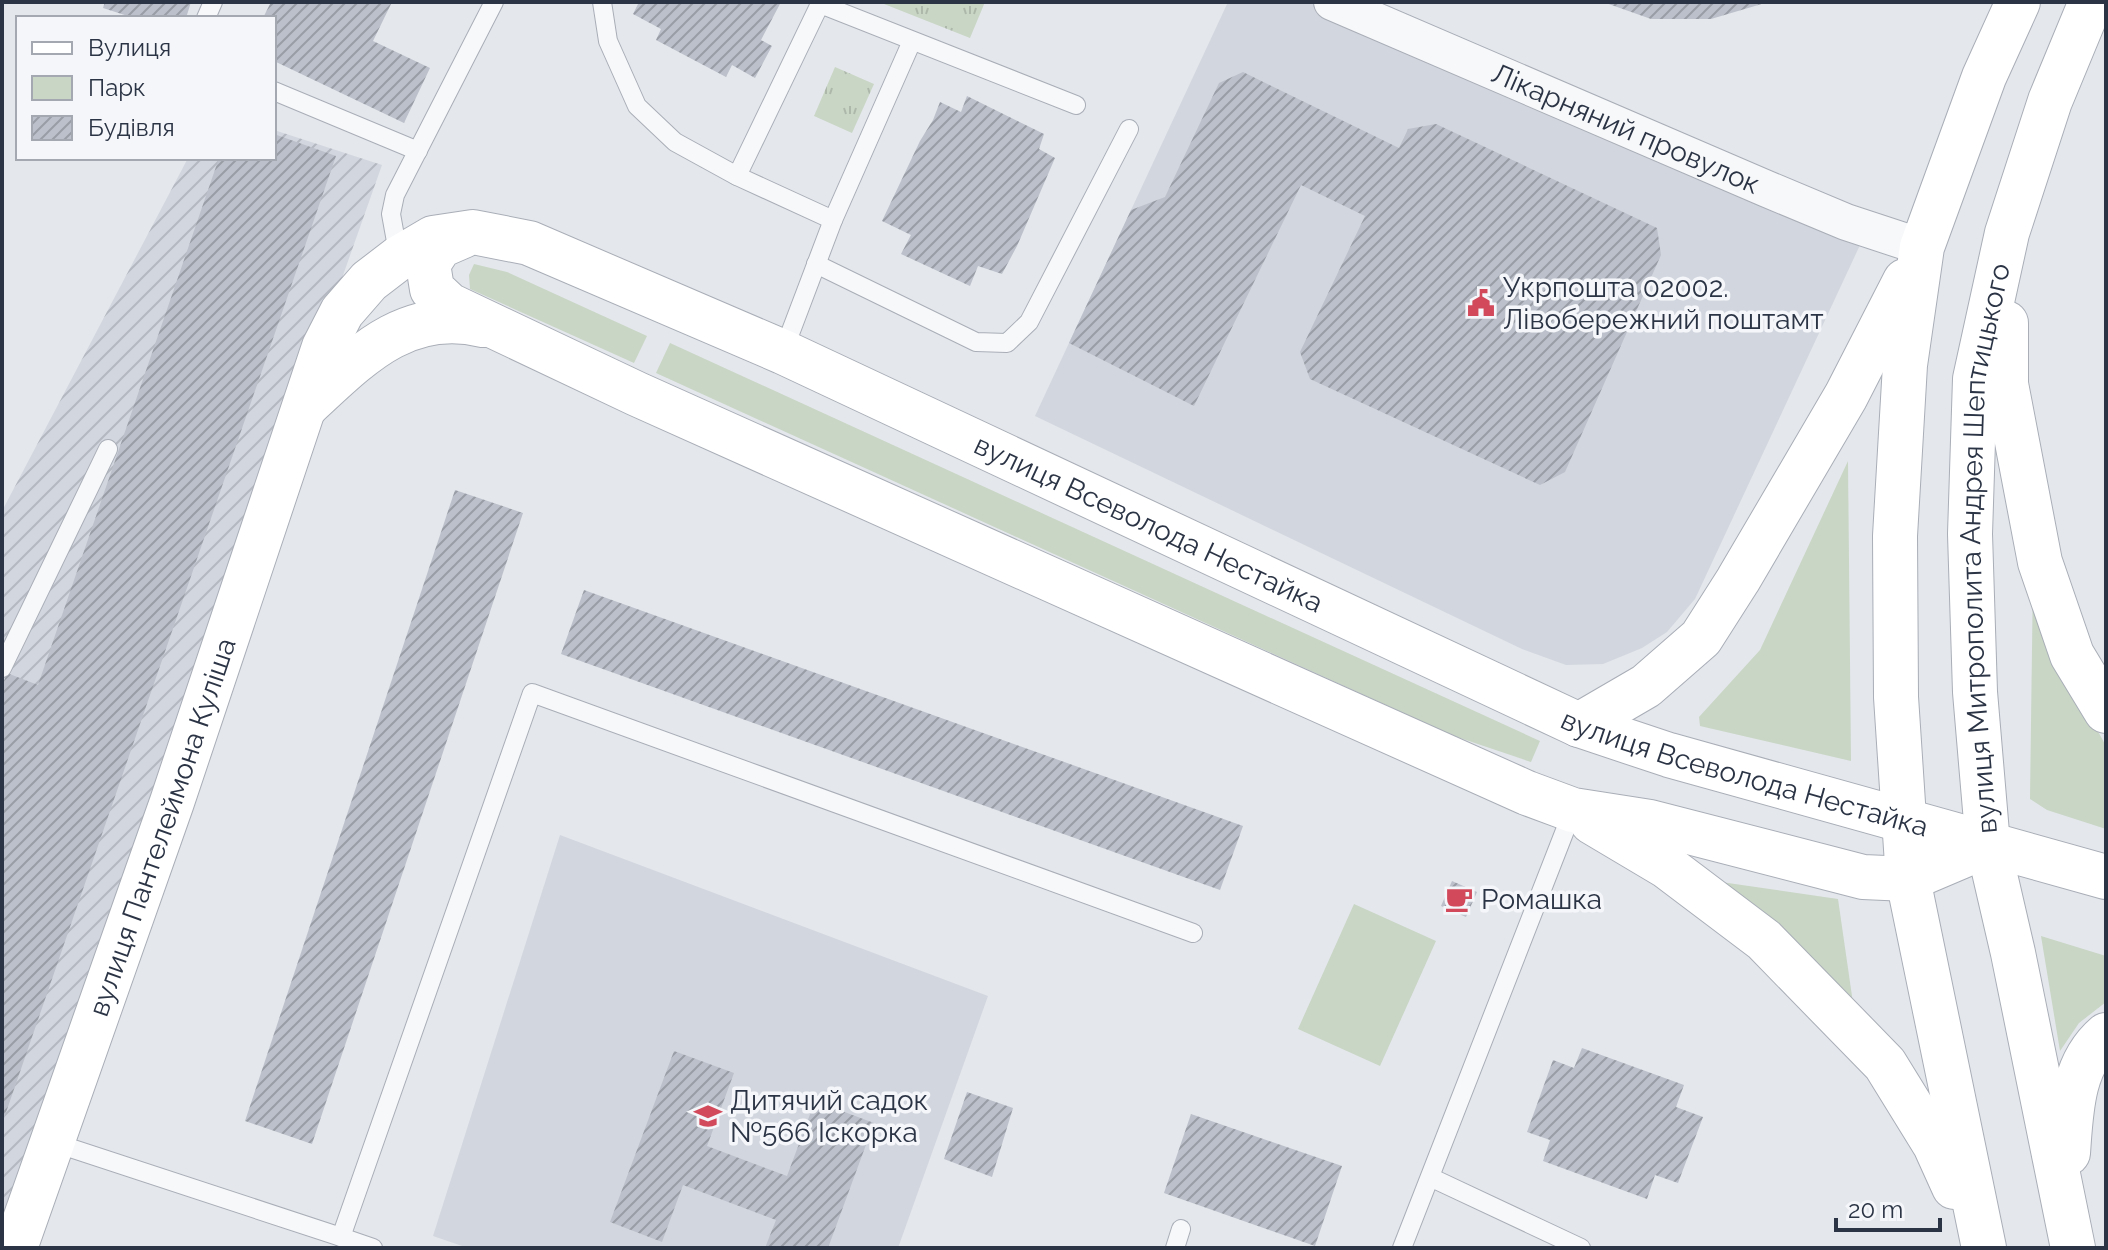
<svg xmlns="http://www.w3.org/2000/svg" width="2108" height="1250" viewBox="0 0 2108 1250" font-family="Raleway,sans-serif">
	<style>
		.built { fill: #d2d6de }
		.industrial { fill: url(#industrial-furrows) }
		.green { fill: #c9d6c5 }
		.park { fill: url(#park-tufts) }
		.building { fill: url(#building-hatch) }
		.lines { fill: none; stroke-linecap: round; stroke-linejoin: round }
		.lane-casing { stroke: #a9aeb7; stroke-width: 20 }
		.street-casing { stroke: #a9aeb7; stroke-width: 38 }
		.secondary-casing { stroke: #a9aeb7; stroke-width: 46 }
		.lane { stroke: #f7f8fa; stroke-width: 18 }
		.street { stroke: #f7f8fa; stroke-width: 36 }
		.secondary { stroke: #fff; stroke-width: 44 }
		.labels { text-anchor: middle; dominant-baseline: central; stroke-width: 7; stroke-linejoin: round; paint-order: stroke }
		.street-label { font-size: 28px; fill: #2b3445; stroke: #f4f6f9 }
		.poi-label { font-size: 28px; fill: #2b3445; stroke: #f4f6f9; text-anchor: start }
	</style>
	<defs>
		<pattern id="industrial-furrows" width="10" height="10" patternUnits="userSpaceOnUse" patternTransform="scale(2)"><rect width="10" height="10" fill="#d2d6de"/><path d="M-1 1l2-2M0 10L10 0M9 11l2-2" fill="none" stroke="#b4b8c0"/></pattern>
		<pattern id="park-tufts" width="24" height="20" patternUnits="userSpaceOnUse" patternTransform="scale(2)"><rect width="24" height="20" fill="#c9d6c5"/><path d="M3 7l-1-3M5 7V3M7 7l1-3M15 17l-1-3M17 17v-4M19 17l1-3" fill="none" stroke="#adb8ab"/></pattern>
		<pattern id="building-hatch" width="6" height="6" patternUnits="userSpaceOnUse" patternTransform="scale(2)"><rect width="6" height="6" fill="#bbc0ca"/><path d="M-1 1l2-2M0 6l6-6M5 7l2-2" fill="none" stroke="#989da6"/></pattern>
	</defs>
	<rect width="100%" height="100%" fill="#e4e7ec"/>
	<g class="built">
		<path d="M1228 2H1379L1874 215 1695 599 1667 632 1642 648 1603 664 1566 665 1522 649 1035 416Z"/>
		<path d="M560 835 988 996 898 1248H468L433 1236Z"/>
	</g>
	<path class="industrial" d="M274 130 382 165 2 1240V511L188 158H274Z"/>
	<g class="green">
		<path d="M474 264 507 272 647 336 634 363 470 289 469 275Z"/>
		<path d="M670 343 1540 741 1531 762 1454 736 656 373Z"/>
		<path d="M1848 461 1851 761 1700 726 1699 717 1760 650Z"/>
		<path d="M2033 574 2072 684 2106 746V829L2047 810 2030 799Z"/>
		<path d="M1721 882 1838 899 1853 1003Z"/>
		<path d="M1354 904 1436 941 1380 1066 1298 1029Z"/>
		<path d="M2041 936 2106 956V1002L2079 1023 2060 1051Z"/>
	</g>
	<g class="park">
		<path d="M879 2H985L970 38Z"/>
		<path d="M835 67 874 84 852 133 814 116Z"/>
	</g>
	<g class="building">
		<path d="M105 2H191L186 18H134L103 8Z"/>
		<path d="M271 2H392L373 41 430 68 404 123 274 61V18H263Z"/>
		<path d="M639 2H781L761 40 772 46 755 78 732 65 726 77 656 40 661 29 633 14Z"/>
		<path d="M1603 2H1765V3L1711 19H1651Z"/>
		<path d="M1243 72 1399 148 1408 129 1436 124 1657 228 1661 255 1565 472 1540 485 1310 379 1300 352 1365 216 1301 185 1194 406 1069 343 1131 210 1165 197 1219 83Z"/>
		<path d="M967 96 1044 134 1039 149 1055 158 1017 246 1002 274 978 266 970 286 901 254 911 235 882 221 920 141 933 120 940 102 961 112Z"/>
		<path d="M274 134 336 156 2 1124V686L7 673 38 685 219 158H274Z"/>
		<path d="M455 490 523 513 312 1144 245 1121Z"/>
		<path d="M584 590 1243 826 1220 890 561 654Z"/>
		<path d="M1452 881 1477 892 1466 917 1441 906Z"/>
		<path d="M1582 1048 1684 1085 1676 1107 1703 1117 1678 1183 1655 1175 1647 1199 1543 1161 1550 1140 1527 1132 1553 1060 1574 1068Z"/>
		<path d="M674 1051 734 1073 707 1146 787 1176 815 1101 874 1123 828 1248H765L776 1220 683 1185 662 1242 610 1222Z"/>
		<path d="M967 1092 1013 1108 992 1177 944 1159Z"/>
		<path d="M1191 1114 1342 1166 1315 1246 1164 1193Z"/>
	</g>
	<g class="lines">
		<g class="lane-casing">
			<g id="lane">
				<path d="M602 2 608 41 637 106 675 142 737 176 833 220"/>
				<path d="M206 18 213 2"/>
				<path d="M274 91 418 151"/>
				<path d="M737 176 820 4 1076 105"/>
				<path d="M399 258 391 214 395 195 494 2"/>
				<path d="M816 264 976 342 1007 343 1029 322 1129 129"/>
				<path d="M783 352 833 220 912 41"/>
				<path d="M2 668 108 449"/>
				<path d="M52 1142 341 1237 532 693 1193 933"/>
				<path d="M1432 1178 1581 1248"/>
				<path d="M341 1237 373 1248"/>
				<path d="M1175 1248 1181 1229"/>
				<path d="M1402 1248 1573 810"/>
			</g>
		</g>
		<g class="street-casing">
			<g id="street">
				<path id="s1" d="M1332 2 1767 189 1846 222 1922 247"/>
			</g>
		</g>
		<g class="secondary-casing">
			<g id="secondary">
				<path d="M463 236 440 246 428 264 432 289 449 305 637 394 1527 793 1573 810 1650 822 1863 877 1908 879 1988 845"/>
				<path d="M2006 323V384L2040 562 2072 655 2106 711"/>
				<path d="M308 404C360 356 406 307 483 325"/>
				<path d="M1579 725 1646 686 1701 638 1738 580 1846 396 1905 281"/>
				<path d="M1592 822 1666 866 1764 940 1885 1064 1935 1145 1954 1187"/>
				<path d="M2068 1153C2071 1111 2072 1064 2106 1035"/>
				<path id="s2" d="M15 1248 172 802 324 347 342 312 369 281 399 258 433 238 473 232 529 243 783 352 1579 725 1669 755 2106 877"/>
				<path d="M1984 1248 1908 879 1896 697 1895 536 1905 365 1922 247 1984 77 2018 2"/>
				<path id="s3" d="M2073 1248 2013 953 1988 845 1975 692 1970 534 1975 379 2007 233 2050 101 2091 2"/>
			</g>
		</g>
		<use href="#lane" class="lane"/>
		<use href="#street" class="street"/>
		<use href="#secondary" class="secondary"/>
	</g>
	<defs>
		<g id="civic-bare" transform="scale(2.16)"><path d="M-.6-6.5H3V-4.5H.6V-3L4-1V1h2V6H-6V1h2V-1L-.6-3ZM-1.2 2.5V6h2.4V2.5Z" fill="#d1495b" stroke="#f4f6f9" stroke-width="2.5" paint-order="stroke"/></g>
		<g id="cafe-bare" transform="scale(2.16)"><path d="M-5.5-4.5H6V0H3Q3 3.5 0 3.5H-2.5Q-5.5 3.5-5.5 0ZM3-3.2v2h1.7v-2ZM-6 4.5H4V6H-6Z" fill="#d1495b" stroke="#f4f6f9" stroke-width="2.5" paint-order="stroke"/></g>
		<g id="school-bare" transform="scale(2.16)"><path d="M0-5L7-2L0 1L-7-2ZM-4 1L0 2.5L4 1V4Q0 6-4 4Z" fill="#d1495b" stroke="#f4f6f9" stroke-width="2.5" paint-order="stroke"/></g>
	</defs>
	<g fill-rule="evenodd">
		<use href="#civic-bare" x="1481" y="303"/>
		<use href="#cafe-bare" x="1459" y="899"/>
		<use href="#school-bare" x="708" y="1116"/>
	</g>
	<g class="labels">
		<g class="street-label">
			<text stroke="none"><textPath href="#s1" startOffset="320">Лікарняний провулок</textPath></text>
			<text stroke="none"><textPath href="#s2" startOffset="1888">вулиця Всеволода Нестайка</textPath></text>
			<text stroke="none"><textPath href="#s3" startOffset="710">вулиця Митрополита Андрея Шептицького</textPath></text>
			<text stroke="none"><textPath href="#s2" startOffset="2536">вулиця Всеволода Нестайка</textPath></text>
			<text stroke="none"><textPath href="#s2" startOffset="446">вулиця Пантелеймона Куліша</textPath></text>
		</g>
		<g class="poi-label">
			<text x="1503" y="287">Укрпошта 02002.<tspan x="1503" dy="32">Лівобережний поштамт</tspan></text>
			<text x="1481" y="899">Ромашка</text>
			<text x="730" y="1100">Дитячий садок<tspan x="730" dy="32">№566 Іскорка</tspan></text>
		</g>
	</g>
	<rect width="2108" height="1250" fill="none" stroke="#2b3445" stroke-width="8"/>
	<rect x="16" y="16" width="260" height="144" fill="#f4f6f9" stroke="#a4a8b1" stroke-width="2"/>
	<rect x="32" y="42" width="40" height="12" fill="#ffffff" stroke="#a4a8b1" stroke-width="2"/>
	<text x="88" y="56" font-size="24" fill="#2b3445">Вулиця</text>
	<rect x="32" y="76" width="40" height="24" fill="#c9d6c5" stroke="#a4a8b1" stroke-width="2"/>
	<text x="88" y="96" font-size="24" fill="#2b3445">Парк</text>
	<rect x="32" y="116" width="40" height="24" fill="url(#building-hatch)" stroke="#a4a8b1" stroke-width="2"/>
	<text x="88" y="136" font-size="24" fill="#2b3445">Будівля</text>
	<path d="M1836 1218v12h104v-12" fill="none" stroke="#2b3445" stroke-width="4"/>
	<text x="1848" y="1218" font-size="24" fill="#2b3445" stroke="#f4f6f9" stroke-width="6" paint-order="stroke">20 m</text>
</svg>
